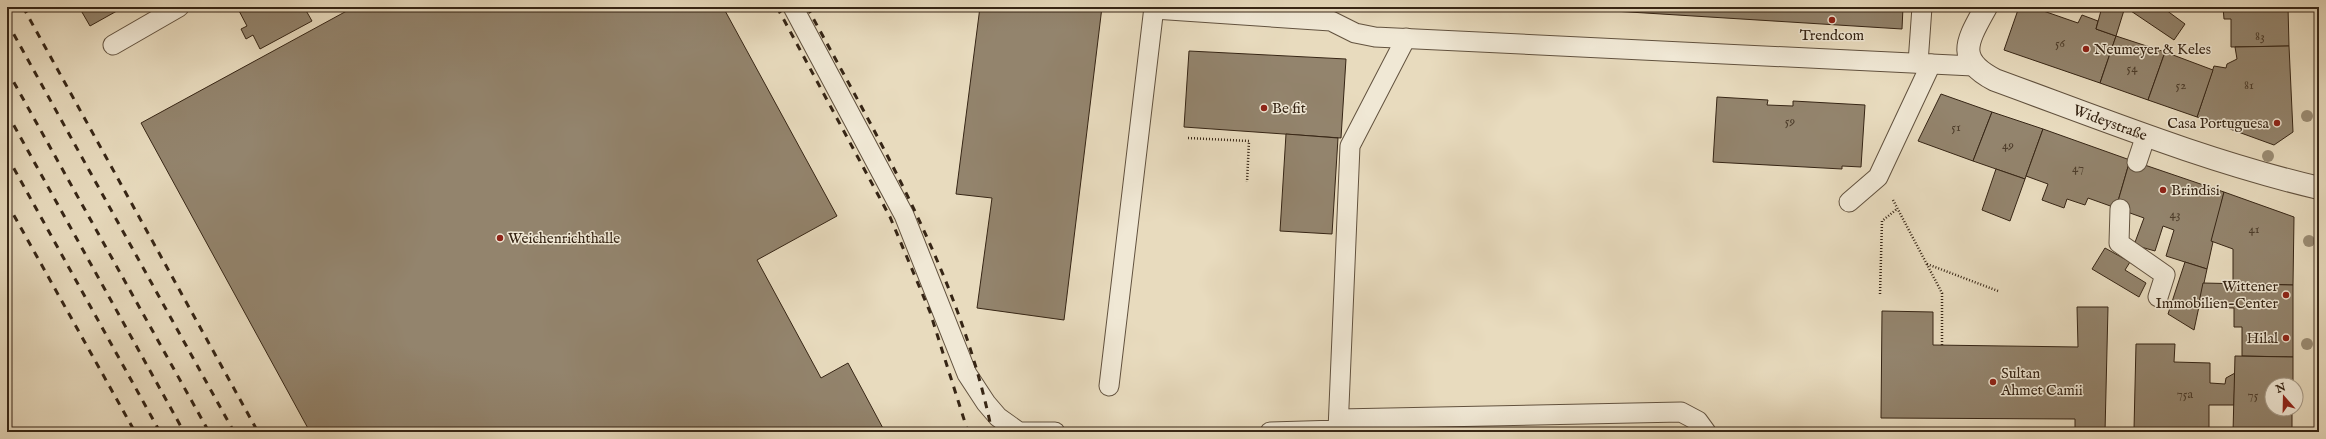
<svg xmlns="http://www.w3.org/2000/svg" width="2326" height="439" viewBox="0 0 2326 439" font-family="'IM FELL English',serif">
	<style>
		.building { fill: #93846d; stroke: #362515 }
		.lines { fill: none; stroke-linecap: round; stroke-linejoin: round }
		.lane-casing { stroke: #62523f; stroke-width: 21 }
		.street-casing { stroke: #62523f; stroke-width: 24 }
		.path { stroke: #362515; stroke-width: 2.5; stroke-dasharray: 1 2; stroke-linecap: butt }
		.lane { stroke: #f0e8d5; stroke-width: 19 }
		.street { stroke: #f0e8d5; stroke-width: 22 }
		.rail { stroke: #362515; stroke-width: 3; stroke-dasharray: 7 7; stroke-linecap: butt }
		.tree { fill: #9a8c74 }
		.poi-dot { fill: #8f2418; stroke: #f0e8d5; stroke-width: 1.5 }
		.labels { text-anchor: middle; dominant-baseline: central; stroke-width: 3; stroke-linejoin: round; paint-order: stroke }
		.number-label { font-size: 13px; fill: #4d3d2b }
		.poi-label { font-size: 15px; fill: #362515; stroke: #f0e8d5; text-anchor: start }
		.street-label { font-size: 15px; fill: #362515; stroke: #f0e8d5 }
	</style>
	<rect width="100%" height="100%" fill="#e8dbbe"/>
	<filter id="stains"><feTurbulence type="fractalNoise" baseFrequency=".005" numOctaves="4"/><feColorMatrix values="0 0 0 0 .2 0 0 0 0 .09 0 0 0 0 .02 0 0 0 .5 -.17"/></filter>
	<radialGradient id="worn" r=".72"><stop offset=".6" stop-color="#630" stop-opacity="0"/><stop offset="1" stop-color="#630" stop-opacity=".3"/></radialGradient>
	<g class="building">
		<path d="M79 7H124L90 26Z"/>
		<path d="M237 7H304L312 21 260 49 253 35 246 39 241 29 247 26Z"/>
		<path d="M354 7H723L837 216 757 260 821 378 848 363 885 432H310L141 123Z"/>
		<path d="M980 7H1102L1064 320 977 308 992 198 956 194Z"/>
		<path d="M1549 7H1903L1902 29Z"/>
		<path d="M2019 7H2032L2078 23 2082 15 2098 21 2096 29 2116 36 2100 83 2004 50Z"/>
		<path d="M2102 7H2125L2116 36 2096 29Z"/>
		<path d="M2125 7H2162L2185 24 2174 40Z"/>
		<path d="M2223 7H2288L2289 46 2231 47V19H2224Z"/>
		<path d="M2116 36 2165 52 2148 100 2100 83Z"/>
		<path d="M2289 46 2293 132 2274 145 2197 117 2214 66 2226 68 2227 64 2237 59 2235 47Z"/>
		<path d="M1189 51 1346 59 1341 138 1184 127Z"/>
		<path d="M2165 52 2213 70 2197 117 2148 100Z"/>
		<path d="M1941 94 1992 112 1973 161 1918 141Z"/>
		<path d="M1717 97 1768 100 1767 105 1793 106V101L1865 105 1861 167 1842 166V169L1713 162Z"/>
		<path d="M1992 112 2043 129 2025 179 1973 161Z"/>
		<path d="M2043 129 2130 160 2116 208 2088 198 2085 205 2067 199 2064 208 2042 200 2048 184 2026 176Z"/>
		<path d="M1286 134 1338 138 1332 234 1280 231Z"/>
		<path d="M2130 160 2224 192 2207 269 2166 256 2174 230 2163 226 2155 251 2134 245 2144 218 2116 208Z"/>
		<path d="M1996 169 2025 179 2010 221 1982 210Z"/>
		<path d="M2224 192 2294 217 2293 285 2233 283V249L2211 241Z"/>
		<path d="M2105 248 2130 262 2125 270 2146 283 2139 297 2092 269Z"/>
		<path d="M2185 262 2207 269 2194 330 2168 314Z"/>
		<path d="M2203 283 2293 285V357L2242 356V327H2234V308L2198 307Z"/>
		<path d="M2077 307H2108L2105 432 2075 431V419H2074L1881 418 1882 311 1933 312V345L2078 347Z"/>
		<path d="M2136 344H2175L2174 362 2210 363V383L2225 384 2226 378 2235 373 2234 405H2209V430L2134 429Z"/>
		<path d="M2235 356 2293 357V385H2272V409H2292V432H2233Z"/>
	</g>
	<g class="lines">
		<g class="lane-casing">
			<g id="lane">
				<path d="M793 7 904 215 967 374 986 403 998 417 1019 432H1055"/>
				<path d="M1154 9 1331 21 1355 33 1375 37 1973 66"/>
				<path d="M113 45 179 7"/>
				<path d="M1918 63 1922 7"/>
				<path d="M2137 162 2146 135"/>
				<path d="M1849 202 1878 177 1931 64"/>
				<path d="M2120 209 2119 243 2165 275 2158 297"/>
				<path d="M1109 386 1154 7"/>
				<path d="M1339 419 1681 412 1698 421 1706 432"/>
				<path d="M1270 432 1338 430 1350 146 1406 38"/>
			</g>
		</g>
		<g class="street-casing">
			<g id="street">
				<path id="s1" d="M1986 7C1968 40 1954 59 1995 80 2102 119 2208 162 2319 188"/>
			</g>
		</g>
		<g class="path">
			<path d="M1188 138 1249 141 1247 182"/>
			<path d="M1893 200 1942 293V345"/>
			<path d="M1927 264 1998 291"/>
			<path d="M1880 294 1882 221 1897 209"/>
		</g>
		<use href="#lane" class="lane"/>
		<use href="#street" class="street"/>
		<g class="rail">
			<path d="M23 7 258 432"/>
			<path d="M777 7 890 217 930 312 968 432"/>
			<path d="M807 7C881 143 961 278 992 432"/>
			<path d="M7 22 234 432"/>
			<path d="M7 70 209 432"/>
			<path d="M7 113 184 432"/>
			<path d="M7 156 160 432"/>
			<path d="M7 203 135 432"/>
		</g>
	</g>
	<g class="tree">
		<circle cx="2307" cy="116" r="6"/>
		<circle cx="2268" cy="156" r="6"/>
		<circle cx="2309" cy="241" r="6"/>
		<circle cx="2307" cy="344" r="6"/>
	</g>
	<g class="poi-dot">
		<circle cx="1832" cy="20" r="4"/>
		<circle cx="2086" cy="49" r="4"/>
		<circle cx="1264" cy="108" r="4"/>
		<circle cx="2277" cy="123" r="4"/>
		<circle cx="2163" cy="190" r="4"/>
		<circle cx="500" cy="238" r="4"/>
		<circle cx="2286" cy="295" r="4"/>
		<circle cx="2286" cy="338" r="4"/>
		<circle cx="1993" cy="382" r="4"/>
	</g>
	<g class="labels">
		<g class="number-label">
			<text x="2260" y="36">83</text>
			<text x="2060" y="43">56</text>
			<text x="2132" y="68">54</text>
			<text x="2181" y="85">52</text>
			<text x="2249" y="85">81</text>
			<text x="1790" y="121">59</text>
			<text x="1956" y="127">51</text>
			<text x="2008" y="145">49</text>
			<text x="2078" y="168">47</text>
			<text x="2175" y="214">43</text>
			<text x="2254" y="229">41</text>
			<text x="2185" y="394">75a</text>
			<text x="2253" y="395">75</text>
		</g>
		<g class="poi-label">
			<text x="1832" y="35" text-anchor="middle">Trendcom</text>
			<text x="2094" y="49">Neumeyer &amp; Keles</text>
			<text x="1272" y="108">Be fit</text>
			<text x="2269" y="123" text-anchor="end">Casa Portuguesa</text>
			<text x="2171" y="190">Brindisi</text>
			<text x="508" y="238">Weichenrichthalle</text>
			<text x="2278" y="286" text-anchor="end">Wittener<tspan x="2278" dy="17">Immobilien-Center</tspan></text>
			<text x="2278" y="338" text-anchor="end">Hilal</text>
			<text x="2001" y="373">Sultan<tspan x="2001" dy="17">Ahmet Camii</tspan></text>
		</g>
		<g class="street-label">
			<text stroke="none"><textPath href="#s1" startOffset="212">Wideystraße</textPath></text>
		</g>
	</g>
	<rect width="2326" height="439" fill="none" stroke="#e8dbbe" stroke-width="24"/>
	<rect x="8" y="8" width="2310" height="423" fill="none" stroke="#362515" stroke-width="2"/>
	<rect x="12" y="12" width="2302" height="415" fill="none" stroke="#362515"/>
	<g transform="translate(2284 397) rotate(340)"><circle r="19" fill="#f0e8d5" stroke="#a69a88"/>
	<path d="M0-3L7 15L0 10L-7 15Z" fill="#8f2418"/>
	<text y="-6" font-size="11" font-weight="bold" text-anchor="middle" fill="#362515">N</text>
	</g>
	<rect width="100%" height="100%" filter="url(#stains)"/>
	<rect width="100%" height="100%" fill="url(#worn)"/>
</svg>
